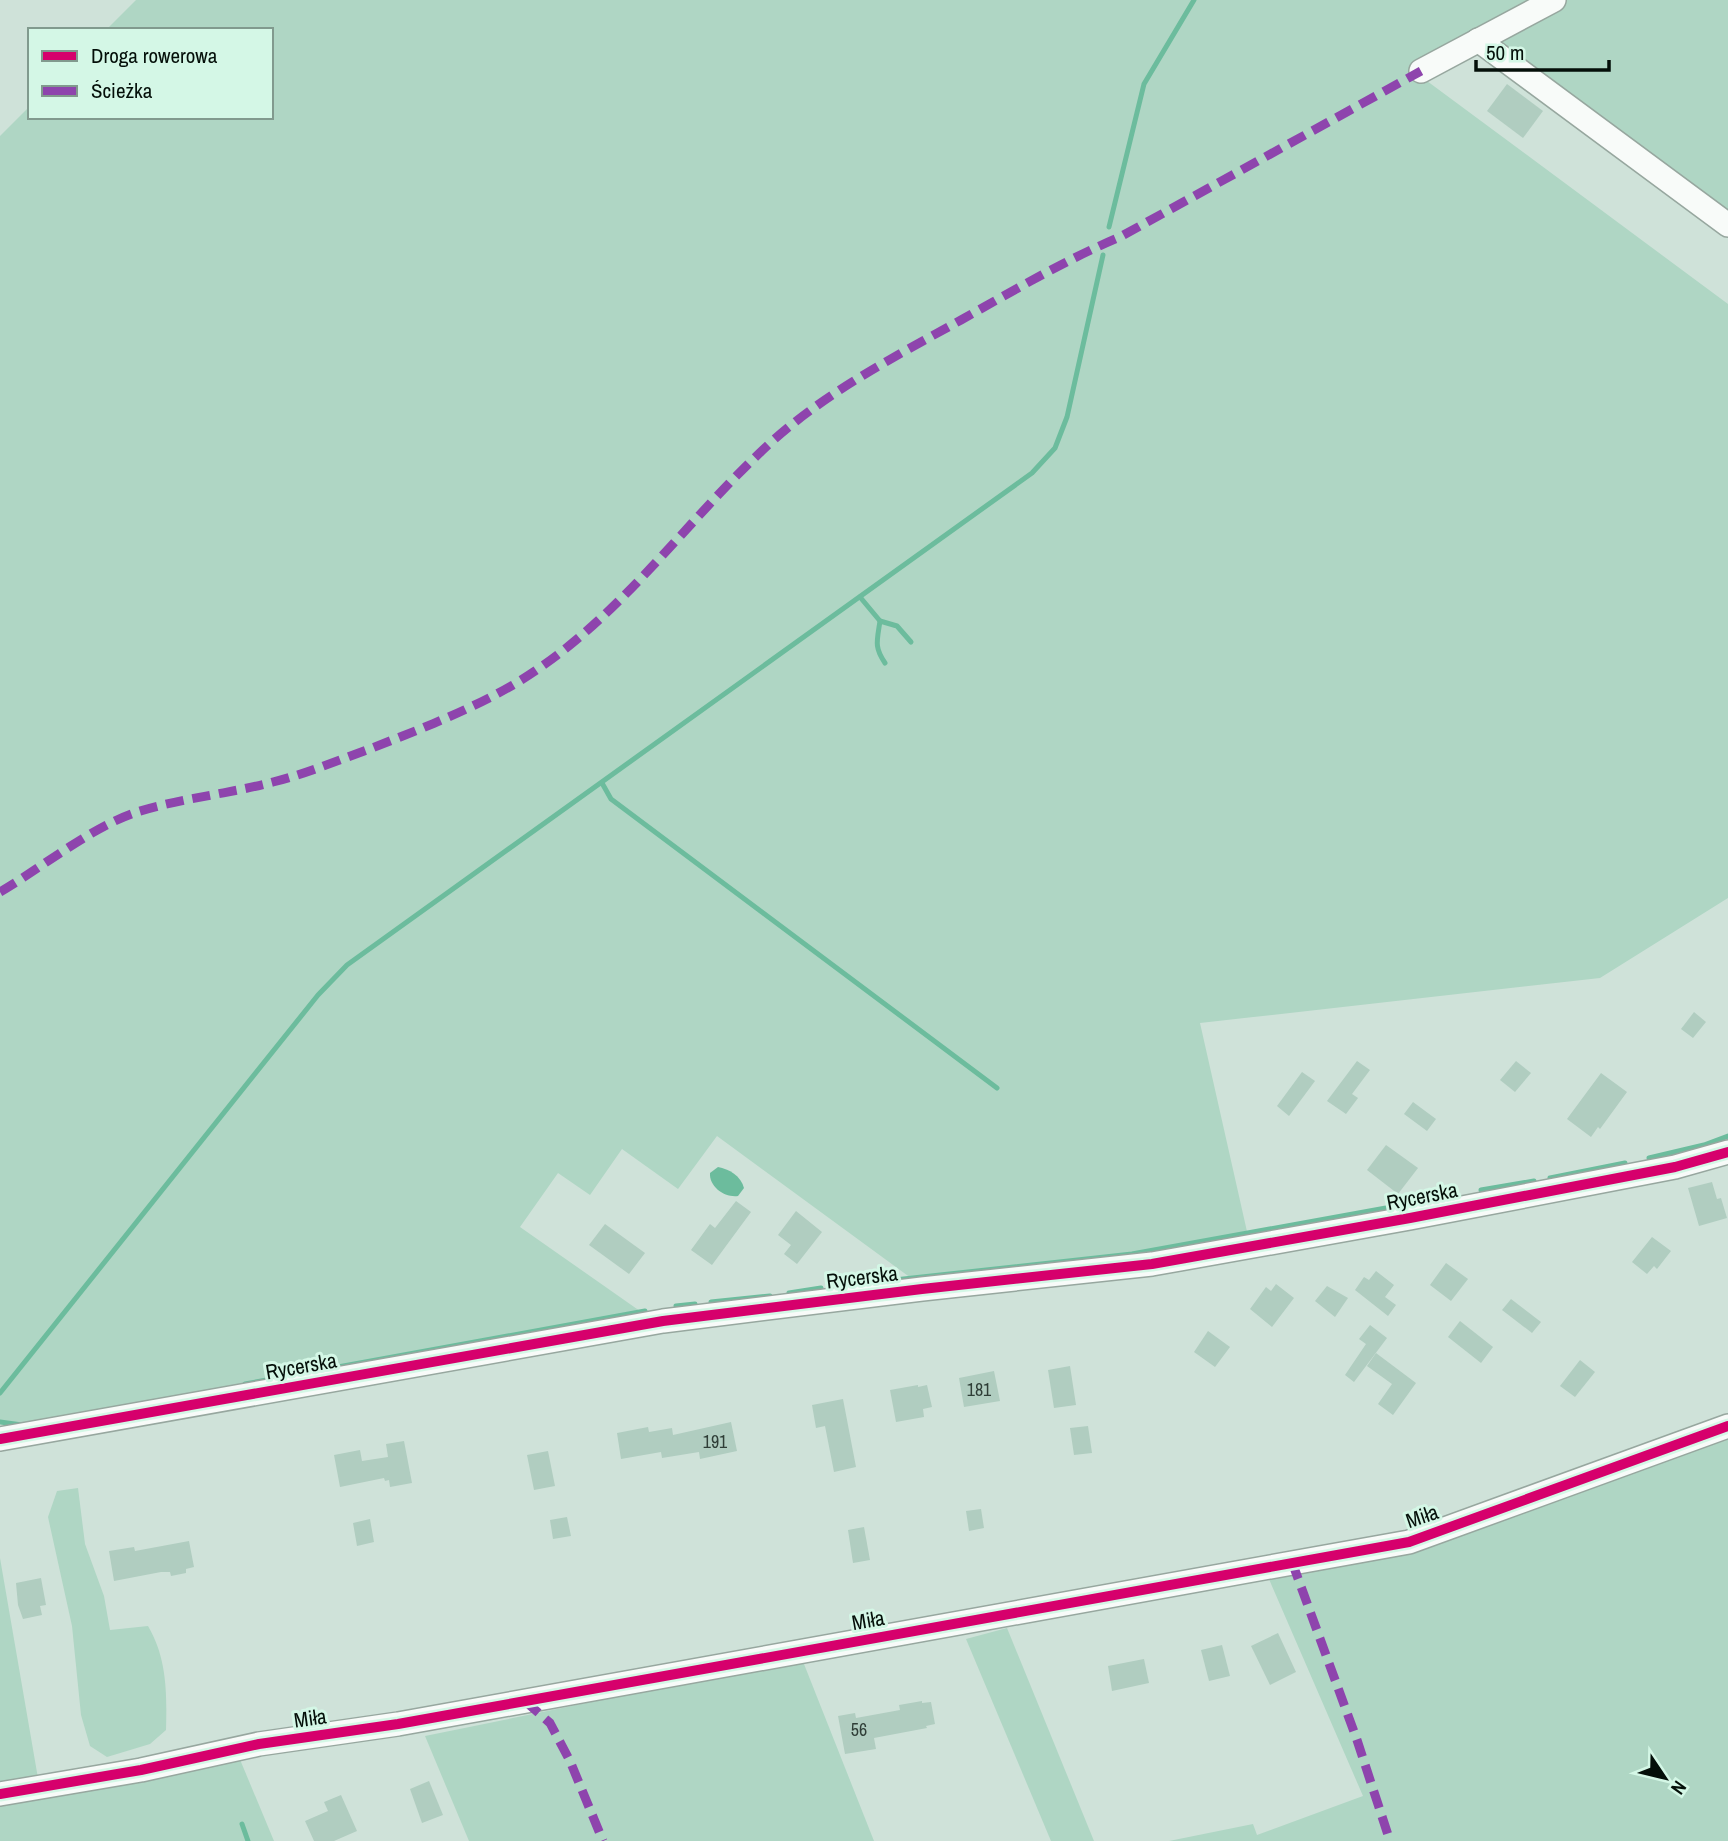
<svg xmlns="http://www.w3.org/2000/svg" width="1728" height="1841" viewBox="0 0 1728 1841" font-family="'Archivo Narrow',sans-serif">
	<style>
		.green { fill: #afd6c4 }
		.water { fill: #6cbc9d }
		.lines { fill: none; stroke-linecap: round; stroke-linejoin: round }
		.stream { stroke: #6cbc9d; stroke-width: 5 }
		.building { fill: #b0cdc0 }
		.minor-casing { stroke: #97a79f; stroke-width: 26 }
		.minor { stroke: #f8fbf9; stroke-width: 23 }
		.quiet { stroke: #8e44ad; stroke-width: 9; stroke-dasharray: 18 9; stroke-linecap: butt }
		.cycleway-casing { stroke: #d4f7e6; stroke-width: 15 }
		.cycleway { stroke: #d6006c; stroke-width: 10 }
		.labels { text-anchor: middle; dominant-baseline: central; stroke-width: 6; stroke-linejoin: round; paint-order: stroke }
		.number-label { font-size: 18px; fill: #2f3e37 }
		.street-label { font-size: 21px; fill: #040f09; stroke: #d4f7e6 }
	</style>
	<rect width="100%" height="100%" fill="#cfe2d9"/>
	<g class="green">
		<path d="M136 0H1728V232L1480 51 1427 81 1728 304V898L1600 978 1200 1023 1248 1236 1148 1254 915 1281 717 1136 678 1189 622 1149 590 1195 558 1173 520 1227 647 1316 29 1426 0 1421V136L30 106V117H271V30H106Z"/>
		<path d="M1728 1414V1841H1169L1253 1824 1257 1835 1363 1796 1262 1563 1369 1546Z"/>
		<path d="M78 1488 85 1544 104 1596 110 1630 148 1626C167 1658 167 1694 166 1730L150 1744 107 1757 90 1746 81 1715 72 1626 48 1517 57 1491Z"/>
		<path d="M0 1558 39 1784 236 1750 274 1841H0Z"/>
		<path d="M1007 1628 1094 1841H1051L966 1639Z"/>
		<path d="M802 1659 874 1841H469L425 1736Z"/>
	</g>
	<path class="water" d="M718 1167C729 1169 741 1176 744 1188L738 1196C725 1198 709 1187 710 1173Z"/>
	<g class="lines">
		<g class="stream">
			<path d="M1109 227 1144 84 1194 0"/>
			<path d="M860 597 880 621 897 626 911 642"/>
			<path d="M880 621C877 641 874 647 885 663"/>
			<path d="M602 783 611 799 997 1088"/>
			<path d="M1649 1158 1704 1145 1728 1136"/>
			<path d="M1550 1178 1625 1163"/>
			<path d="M1481 1190 1534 1181"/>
			<path d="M858 1284 1132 1254 1452 1196"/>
			<path d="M789 1293 821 1288"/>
			<path d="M711 1302 770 1296"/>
			<path d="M676 1306 695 1304"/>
			<path d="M245 1384 645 1311"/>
			<path d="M0 1393 318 995 347 965 1032 473 1055 448 1067 417 1103 255"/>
			<path d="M0 1422 22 1425"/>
			<path d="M242 1824 248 1841"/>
		</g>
	</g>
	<g class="building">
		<path d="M1507 84 1543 111 1523 138 1487 111Z"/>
		<path d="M1694 1012 1706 1022 1693 1038 1681 1029Z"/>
		<path d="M1357 1061 1370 1070 1352 1094 1358 1098 1346 1114 1327 1101Z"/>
		<path d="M1516 1061 1531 1073 1515 1092 1500 1080Z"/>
		<path d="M1302 1072 1315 1081 1289 1116 1277 1106Z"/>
		<path d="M1601 1073 1627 1092 1600 1129 1598 1127 1591 1137 1567 1119Z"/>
		<path d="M1413 1102 1436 1119 1427 1131 1404 1114Z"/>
		<path d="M1386 1145 1418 1168 1398 1194 1367 1170Z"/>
		<path d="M1712 1182 1717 1199 1721 1198 1727 1218 1699 1226 1688 1188Z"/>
		<path d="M736 1201 751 1212 712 1265 691 1250 710 1224 715 1228Z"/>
		<path d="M796 1211 822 1232 797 1264 784 1254 791 1245 778 1235Z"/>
		<path d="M605 1224 645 1253 629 1274 589 1245Z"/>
		<path d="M1652 1237 1671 1251 1657 1269 1654 1266 1647 1274 1632 1262Z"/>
		<path d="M1446 1263 1468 1279 1451 1301 1430 1285Z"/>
		<path d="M1376 1271 1394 1285 1385 1297 1396 1305 1388 1316 1355 1290 1364 1277 1369 1280Z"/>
		<path d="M1276 1284 1294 1298 1272 1327 1250 1309 1266 1287 1271 1291Z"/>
		<path d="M1327 1286 1348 1298 1335 1317 1315 1301Z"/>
		<path d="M1511 1299 1541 1322 1532 1333 1502 1310Z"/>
		<path d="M1460 1321 1493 1347 1481 1363 1448 1337Z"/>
		<path d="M1370 1325 1387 1338 1354 1382 1345 1375 1366 1344 1359 1339Z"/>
		<path d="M1208 1331 1230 1347 1215 1367 1194 1352Z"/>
		<path d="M1376 1353 1416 1383 1393 1415 1378 1404 1392 1384 1367 1366Z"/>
		<path d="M1580 1360 1595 1372 1575 1397 1560 1386Z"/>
		<path d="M1070 1366 1076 1405 1054 1408 1048 1370Z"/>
		<path d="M994 1371 1000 1401 964 1407 959 1378Z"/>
		<path d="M918 1385V1387L927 1385 932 1407 923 1409 924 1417 896 1422 890 1390Z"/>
		<path d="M843 1399 856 1467 834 1472 825 1426 816 1428 812 1405Z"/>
		<path d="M731 1422 737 1451 700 1459 699 1452 662 1458 661 1452 621 1459 617 1433 648 1427 649 1432 672 1428 673 1435Z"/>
		<path d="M1088 1426 1092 1453 1074 1455 1070 1428Z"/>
		<path d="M404 1441 412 1483 390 1487 389 1480 385 1481 384 1478 340 1487 334 1455 360 1450 362 1461 388 1457 386 1444Z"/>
		<path d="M548 1451 555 1486 534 1490 527 1455Z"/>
		<path d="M981 1509 984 1528 969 1531 966 1511Z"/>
		<path d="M567 1517 571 1536 553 1539 550 1520Z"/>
		<path d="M370 1519 374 1542 357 1546 353 1523Z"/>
		<path d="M864 1527 870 1560 853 1563 848 1530Z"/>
		<path d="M189 1541 194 1567 186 1569V1573L171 1576 170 1572H161L114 1581 109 1551 134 1547 135 1551Z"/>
		<path d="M41 1578 46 1605 40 1606 42 1615 23 1619 18 1605 16 1583Z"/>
		<path d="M1278 1633 1296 1672 1270 1685 1251 1646Z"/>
		<path d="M1222 1645 1230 1676 1209 1681 1201 1650Z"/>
		<path d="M1144 1659 1149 1683 1112 1691 1108 1666Z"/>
		<path d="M922 1701V1703L931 1702 935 1724 926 1726 927 1728 874 1738 876 1749 845 1754 838 1716 855 1713 856 1718 900 1710 899 1705Z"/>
		<path d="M429 1781 443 1815 422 1823 410 1789Z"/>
		<path d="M341 1795 357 1831 334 1841H314L305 1821 328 1811 324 1802Z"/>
	</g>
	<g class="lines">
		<g class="minor-casing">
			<g id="minor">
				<path d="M1478 40 1728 225"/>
				<path d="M1421 71 1554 0"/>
				<path d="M0 1439 663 1321 922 1289 1152 1264 1410 1218 1675 1167 1728 1152"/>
				<path d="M0 1794 141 1770 259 1744 398 1724 1409 1542 1728 1426"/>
			</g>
		</g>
		<use href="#minor" class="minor"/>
		<g class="quiet">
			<path d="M0 892C43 867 91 827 137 812 182 798 228 794 273 782 305 774 336 761 367 750 418 730 471 710 518 682 618 621 683 524 767 446 824 393 894 357 961 320 1013 291 1065 260 1120 237L1421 71"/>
			<path d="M1292 1562 1357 1740 1390 1841"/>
			<path d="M525 1701 550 1723 570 1761 603 1841"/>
		</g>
		<g class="cycleway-casing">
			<g id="cycleway">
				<path d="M0 1439 663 1321 922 1289 1152 1264 1410 1218 1675 1167 1728 1152"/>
				<path d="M0 1794 141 1770 259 1744 398 1724 1409 1542 1728 1426"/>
			</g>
		</g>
		<use href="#cycleway" class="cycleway"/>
	</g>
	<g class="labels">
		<g class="number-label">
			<text x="979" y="1389">181</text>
			<text x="715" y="1441">191</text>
			<text x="859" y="1729">56</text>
		</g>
		<g class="street-label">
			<text transform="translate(1422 1196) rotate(-11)">Rycerska</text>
			<text transform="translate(862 1277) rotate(-7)">Rycerska</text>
			<text transform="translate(301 1366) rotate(-10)">Rycerska</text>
			<text transform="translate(1422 1516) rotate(-19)">Miła</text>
			<text transform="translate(868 1620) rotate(-10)">Miła</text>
			<text transform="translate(310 1718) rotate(-8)">Miła</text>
		</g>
	</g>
	<rect x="28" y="28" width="245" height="91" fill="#d4f7e6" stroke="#819a8e" stroke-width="2"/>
	<rect x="42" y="51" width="35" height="10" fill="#d6006c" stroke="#819a8e" stroke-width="2"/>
	<text x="91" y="63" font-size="21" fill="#040f09">Droga rowerowa</text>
	<rect x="42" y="86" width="35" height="10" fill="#8e44ad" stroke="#819a8e" stroke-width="2"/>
	<text x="91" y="98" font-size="21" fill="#040f09">Ścieżka</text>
	<g transform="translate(1665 1778) rotate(125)" stroke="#d4f7e6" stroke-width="5" paint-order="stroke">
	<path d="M0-5L12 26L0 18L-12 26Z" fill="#040f09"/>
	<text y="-10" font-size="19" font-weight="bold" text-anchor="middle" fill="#040f09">N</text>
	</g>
	<path d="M1476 60v10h133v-10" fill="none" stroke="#040f09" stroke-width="3.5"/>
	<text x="1486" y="60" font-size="21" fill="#040f09" stroke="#d4f7e6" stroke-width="5" paint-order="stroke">50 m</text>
</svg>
